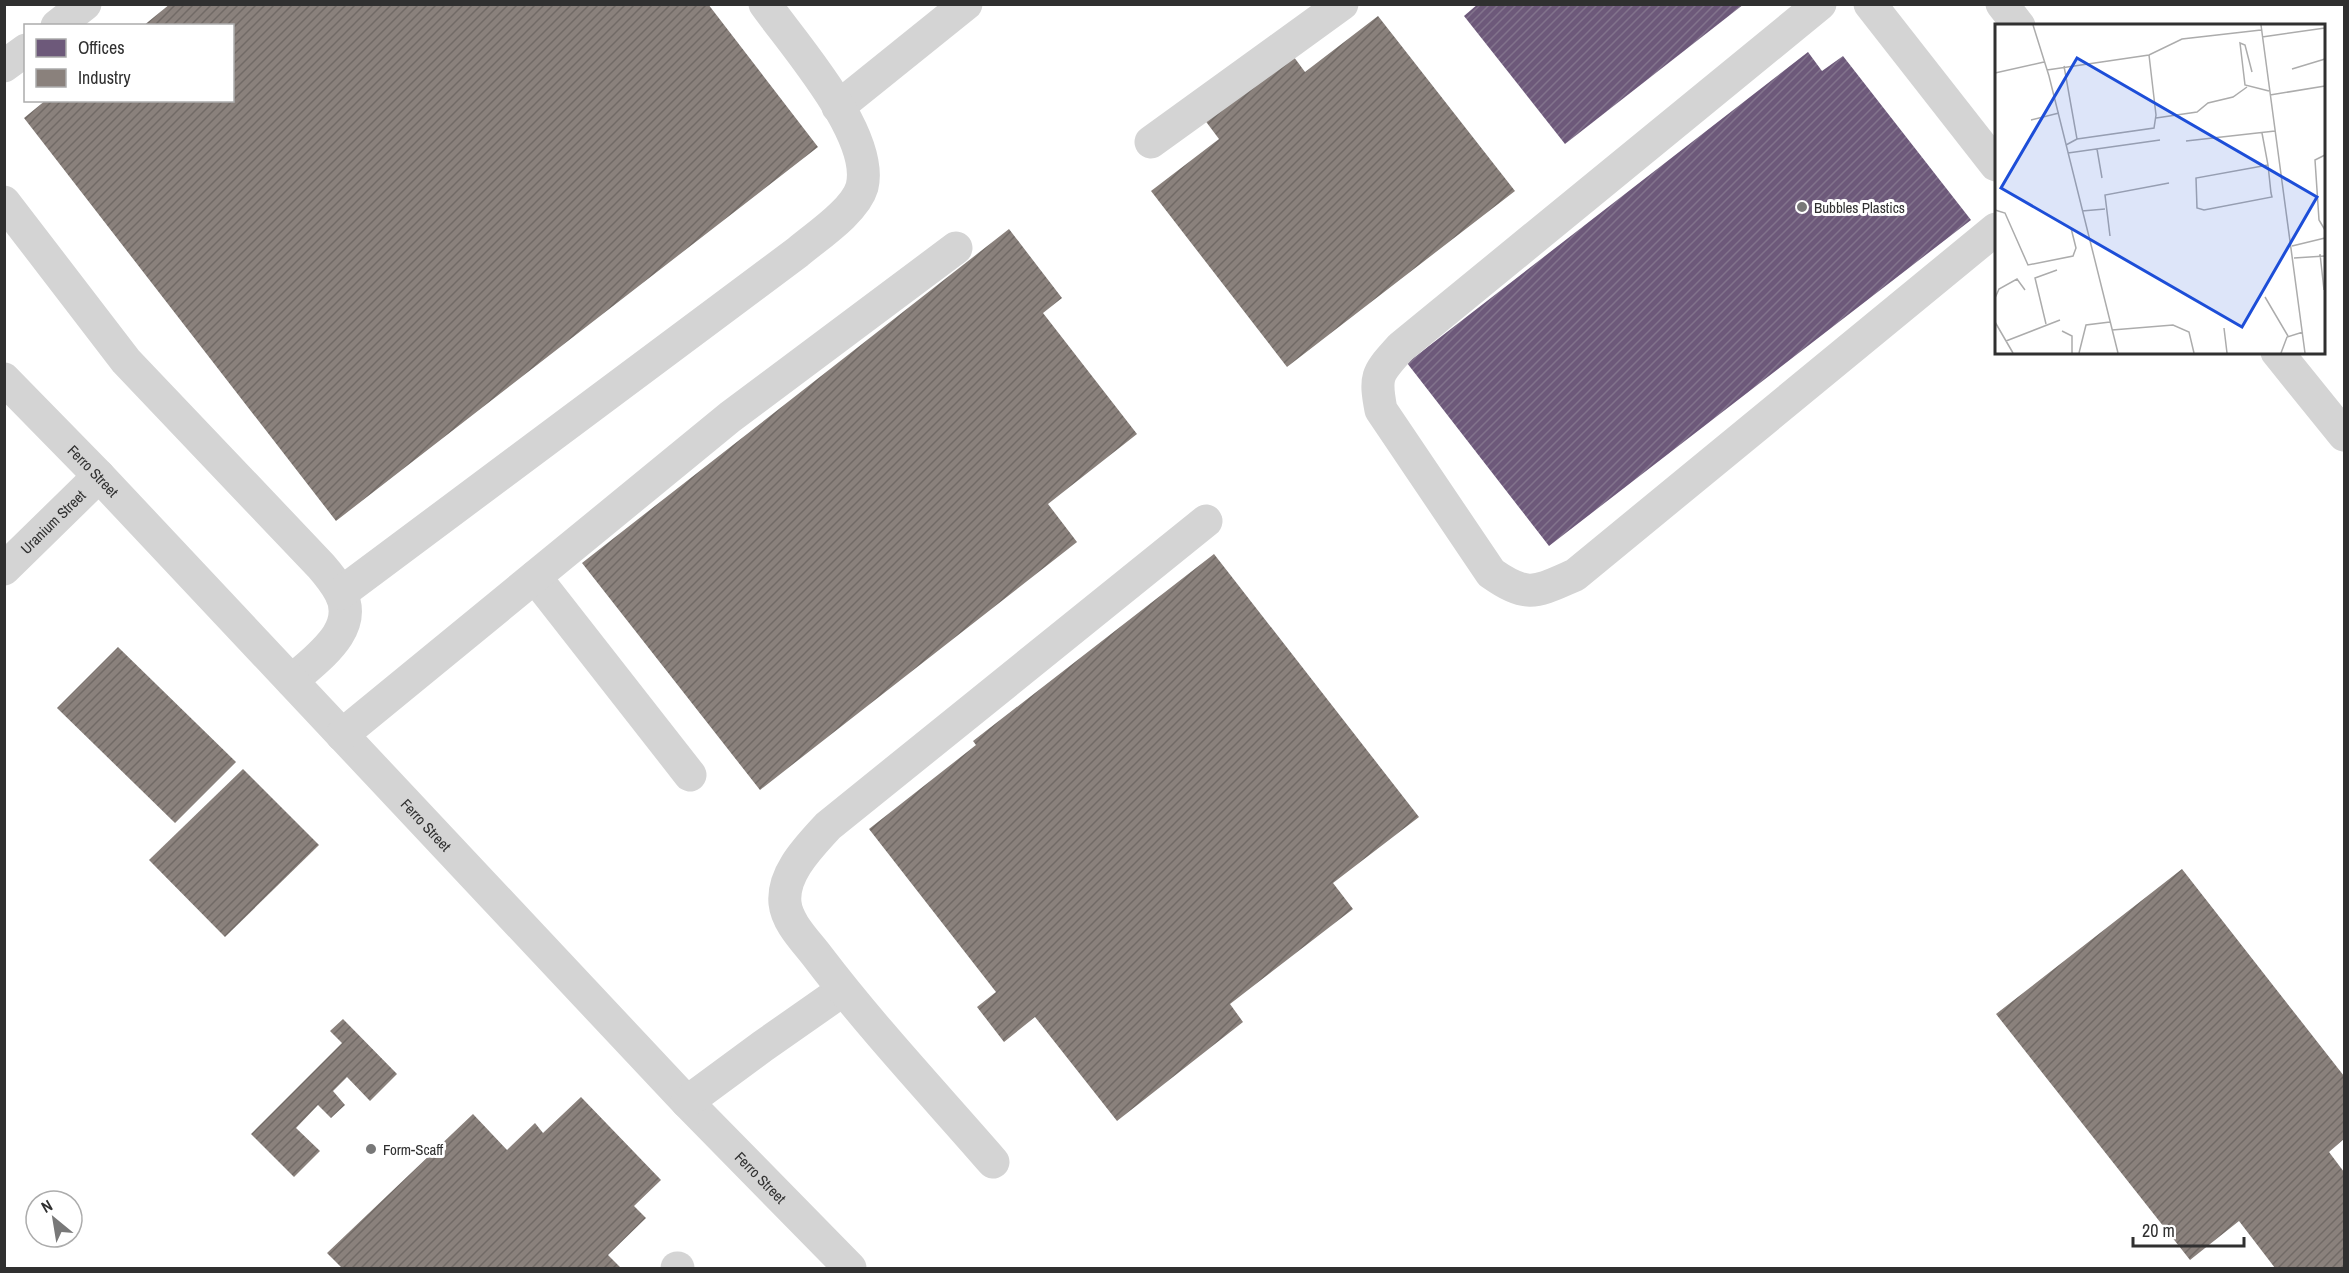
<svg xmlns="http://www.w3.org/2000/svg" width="2349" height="1273" viewBox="0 0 2349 1273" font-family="'Archivo Narrow',sans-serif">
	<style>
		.offices { fill: url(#offices-hatch) }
		.industry { fill: url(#industry-hatch) }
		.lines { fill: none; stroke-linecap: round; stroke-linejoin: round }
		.minor { stroke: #d4d4d4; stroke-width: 33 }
		.poi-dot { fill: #787878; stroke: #fff; stroke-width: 2 }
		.labels { text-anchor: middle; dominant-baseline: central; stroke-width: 6; stroke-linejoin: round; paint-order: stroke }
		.poi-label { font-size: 15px; fill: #303030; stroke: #fff; text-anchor: start }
		.street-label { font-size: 15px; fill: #303030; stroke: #fff }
		.inset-road { fill: none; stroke: #acacac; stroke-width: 1.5 }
		.view { fill: #1d4ed8; fill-opacity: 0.15; stroke: #1d4ed8; stroke-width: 3 }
		.inset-edge { fill: none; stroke: #303030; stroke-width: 3 }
	</style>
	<defs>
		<pattern id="offices-hatch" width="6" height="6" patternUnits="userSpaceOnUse" patternTransform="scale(1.5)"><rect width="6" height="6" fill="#6d597a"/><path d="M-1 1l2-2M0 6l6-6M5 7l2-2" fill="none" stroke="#82738c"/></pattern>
		<pattern id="industry-hatch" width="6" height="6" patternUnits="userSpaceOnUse" patternTransform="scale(1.5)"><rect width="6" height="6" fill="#8a817c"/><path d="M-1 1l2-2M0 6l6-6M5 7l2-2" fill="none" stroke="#716a66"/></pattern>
	</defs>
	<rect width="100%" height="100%" fill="#fff"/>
	<g class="offices">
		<path d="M1478 4H1744L1565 144 1464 16Z"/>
		<path d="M1808 52 1822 71 1843 56 1971 220 1549 546 1407 363Z"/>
	</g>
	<g class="industry">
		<path d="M170 4H708L818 147 336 521 24 118 46 100H232V26H143Z"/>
		<path d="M1378 16 1515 191 1287 367 1151 191 1219 139 1201 115 1288 49 1305 72Z"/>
		<path d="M1009 229 1062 298 1043 313 1137 434 1048 504 1077 542 760 790 582 563Z"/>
		<path d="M1214 554 1419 817 1333 883 1353 909 1230 1004 1243 1022 1117 1121 1035 1017 1004 1042 977 1007 996 992 869 829 976 745 973 741Z"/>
		<path d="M118 647 236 762 175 823 57 708Z"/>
		<path d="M243 769 319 845 225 937 149 860Z"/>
		<path d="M2182 869 2344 1076V1139L2329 1152 2344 1172V1268H2275L2239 1221 2190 1260 1996 1014Z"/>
		<path d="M343 1019 397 1074 370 1101 347 1077 333 1091 345 1105 331 1118 318 1105 296 1128 320 1151 294 1177 251 1134 342 1043 330 1031Z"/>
		<path d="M581 1097 661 1180 634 1206 646 1218 608 1255 621 1268H342L327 1253 473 1114 507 1150 535 1123 543 1133Z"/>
	</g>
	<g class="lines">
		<g class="minor">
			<path d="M1820 4 1401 347C1378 373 1374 374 1381 410L1491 573C1528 599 1536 592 1575 575L1996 229"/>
			<path d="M1870 4 1996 165"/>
			<path d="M2002 4 2019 26"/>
			<path d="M57 26 85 4"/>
			<path d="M4 66 26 50"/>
			<path d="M838 107 966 4"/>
			<path d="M1151 142 1342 4"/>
			<path d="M4 202 126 361 321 566C328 574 335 583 340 592 361 630 315 659 292 681"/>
			<path d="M2277 352 2344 435"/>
			<path id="s1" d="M4 379 99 476 687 1102 850 1268"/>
			<path id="s2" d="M4 569 99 476"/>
			<path d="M535 577 690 775"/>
			<path d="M341 593 798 252C817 236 855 211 862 187 875 135 794 45 765 4"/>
			<path d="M342 735 730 417 956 248"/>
			<path d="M687 1102 763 1046 843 990"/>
			<path d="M993 1162C934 1094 872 1028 818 957 806 941 787 923 785 903 782 873 810 846 828 826L1206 521"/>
			<path d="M677 1268H678"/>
		</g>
	</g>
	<g class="poi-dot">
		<circle cx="1802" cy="207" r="6"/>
		<circle cx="371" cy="1149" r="6"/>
	</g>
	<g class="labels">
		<g class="poi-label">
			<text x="1814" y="207">Bubbles Plastics</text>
			<text x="383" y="1149">Form-Scaff</text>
		</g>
		<g class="street-label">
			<text stroke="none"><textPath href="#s1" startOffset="128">Ferro Street</textPath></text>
			<text stroke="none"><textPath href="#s2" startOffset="68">Uranium Street</textPath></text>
			<text stroke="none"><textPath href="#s1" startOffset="614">Ferro Street</textPath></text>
			<text stroke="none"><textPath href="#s1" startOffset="1100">Ferro Street</textPath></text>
		</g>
	</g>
	<g transform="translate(1995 24)">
		<rect width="330" height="330" fill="#fff"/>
		<path class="inset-road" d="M38 1 54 52 123 329M266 1 310 329M267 13 330 4M69 42 82 115 71 121M297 45 330 35M52 46 154 31 187 15 266 6M257 48 250 21 245 19 250 61 274 67M0 49 49 38M275 71 330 62M161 94 202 88 213 79 238 73 252 63M36 96 64 89M267 109 273 141 276 169 277 173 209 186 202 184 201 154 273 141M82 115 159 104 161 91 154 31M191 117 280 107M102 125 107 154M73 129 165 116M330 131 320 136 324 196 330 206M0 186 10 189 33 241 78 232 81 224 76 204M87 187 110 185M115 212 110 171 174 159M297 222 330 214M325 230 329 266M299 234 330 232M270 273 293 312M0 274 4 265 22 255 30 266M0 298 18 329M51 300 40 254 62 246M229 304 232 329M117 306 178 301 194 308 199 329M67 307 77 312V329M11 317 65 296M84 329 91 301 115 298M286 329 292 313 308 308"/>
		<path class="view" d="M82 34 322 173 247 303 6 164Z"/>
		<rect width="330" height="330" class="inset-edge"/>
	</g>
	<rect width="2349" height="1273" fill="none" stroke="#303030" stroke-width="12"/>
	<rect x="24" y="24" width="210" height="78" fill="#ffffff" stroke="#acacac" stroke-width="1.5"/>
	<rect x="36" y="39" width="30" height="18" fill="#6d597a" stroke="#acacac" stroke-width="1.5"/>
	<text x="78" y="54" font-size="18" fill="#303030">Offices</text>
	<rect x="36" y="69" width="30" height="18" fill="#8a817c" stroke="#acacac" stroke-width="1.5"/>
	<text x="78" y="84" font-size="18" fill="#303030">Industry</text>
	<g transform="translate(54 1219) rotate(330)"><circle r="28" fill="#ffffff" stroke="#acacac" stroke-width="1.5"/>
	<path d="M0-4.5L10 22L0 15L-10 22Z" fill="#787878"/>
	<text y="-9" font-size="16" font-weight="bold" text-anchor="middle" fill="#303030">N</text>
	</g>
	<path d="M2133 1237v9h111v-9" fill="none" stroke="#303030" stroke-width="3"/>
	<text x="2142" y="1237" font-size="18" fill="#303030" stroke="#ffffff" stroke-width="4.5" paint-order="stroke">20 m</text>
</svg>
